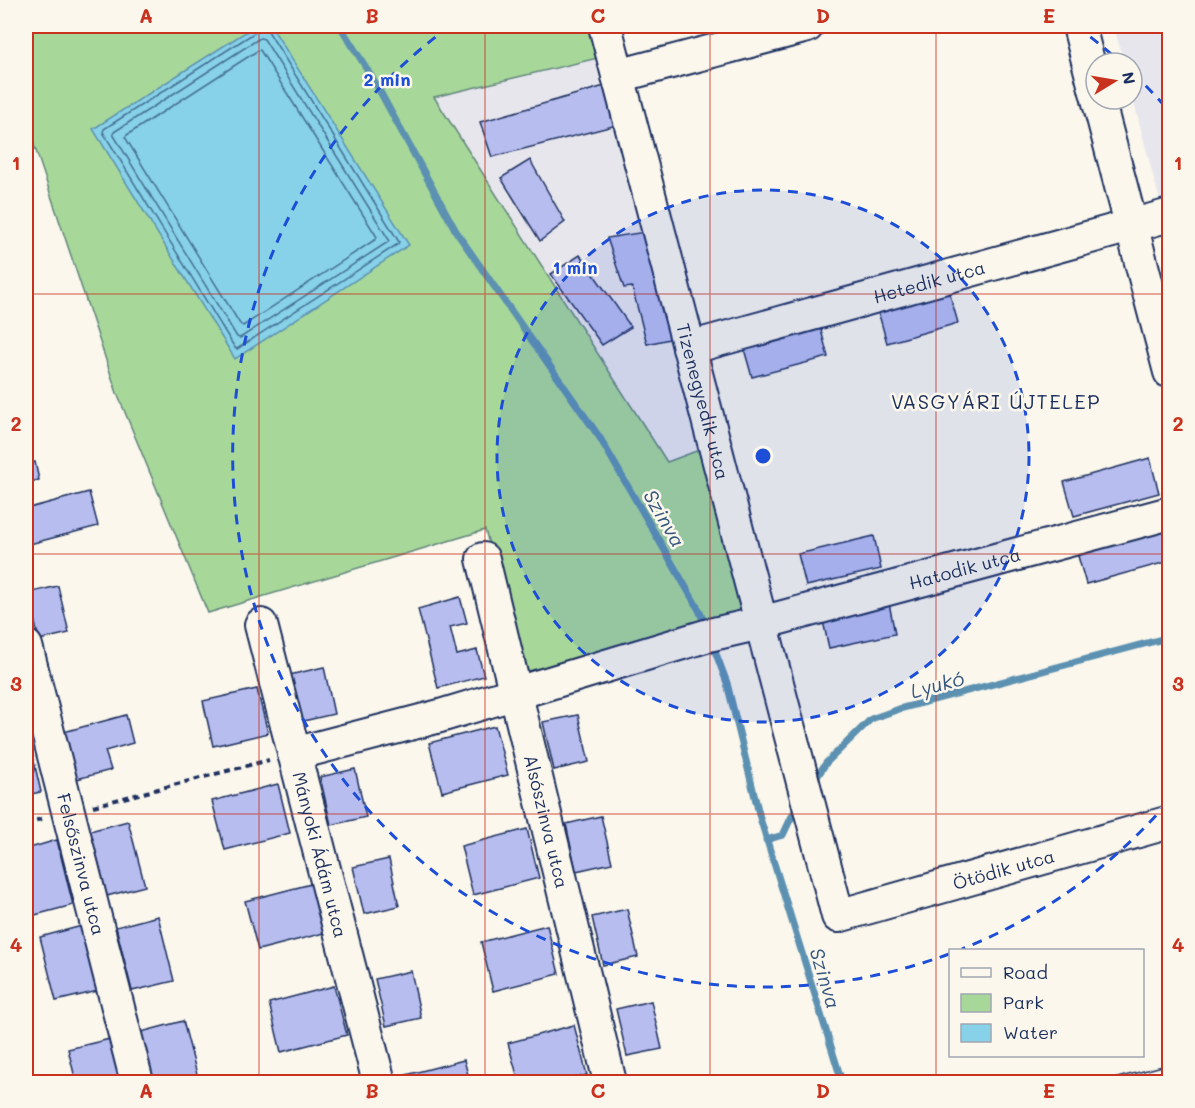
<svg xmlns="http://www.w3.org/2000/svg" width="1195" height="1108" viewBox="0 0 1195 1108" font-family="Mali,sans-serif">
	<style>
		.built { fill: #e7e6ed }
		.green { fill: #a7d899; stroke: #61847c; stroke-width: 1.5 }
		.water { fill: #87d2e8; stroke: #5c91b1; stroke-width: 1.5 }
		.lines { fill: none; stroke-linecap: round; stroke-linejoin: round }
		.shore { stroke: #467095; stroke-width: 1.5 }
		.stream { stroke: #5c91b1; stroke-width: 7 }
		.building { fill: #b7bdee; stroke: #1b2f5e; stroke-width: 1.5 }
		.minor-casing { stroke: #1b2f5e; stroke-width: 36 }
		.path { stroke: #1b2f5e; stroke-width: 4; stroke-dasharray: 6 4.5; stroke-linecap: butt }
		.minor { stroke: #fbf7ec; stroke-width: 32 }
		.tram { stroke: #1b2f5e; stroke-width: 1.5 }
		.grid { fill: none; stroke: #c8321e; stroke-width: 1.5; stroke-opacity: 0.55 }
		.ring { fill: none; stroke: #1d4ed8; stroke-width: 3; stroke-dasharray: 10 8 }
		.labels { text-anchor: middle; dominant-baseline: central; stroke-width: 5; stroke-linejoin: round; paint-order: stroke }
		.street-label { font-size: 18px; fill: #1b2f5e; stroke: #fbf7ec }
		.neighbourhood-label { font-size: 20px; letter-spacing: 1.5px; fill: #1b2f5e; stroke: #fbf7ec }
		.water-label { font-size: 20px; font-style: italic; fill: #365880; stroke: #fbf7ec }
		.centre { fill: #1d4ed8; stroke: #fbf7ec; stroke-width: 3 }
		.ring-label { font-size: 18px; text-anchor: middle; font-weight: bold; fill: #1d4ed8; stroke: #fbf7ec; stroke-width: 5; stroke-linejoin: round; paint-order: stroke }
		.neatline { fill: none; stroke: #c8321e; stroke-width: 2 }
		.grid-label { font-size: 20px; text-anchor: middle; font-weight: bold; fill: #c8321e }
	</style>
	<rect width="100%" height="100%" fill="#fbf7ec"/>
	<filter id="ink" filterUnits="userSpaceOnUse"><feTurbulence type="fractalNoise" baseFrequency=".0167" numOctaves="2"/><feDisplacementMap in="SourceGraphic" scale="12" xChannelSelector="R" yChannelSelector="G"/><feConvolveMatrix kernelMatrix="1 2 1 2 8 2 1 2 1" color-interpolation-filters="sRGB"/></filter>
	<g filter="url(#ink)">
		<g class="built">
			<path d="M1114 26H1169V199L1160 202 1132 95V63H1124Z"/>
			<path d="M602 57 707 447 667 462 434 97Z"/>
		</g>
		<path class="green" d="M26 26H593L602 57 434 97 667 462 707 447 751 611 526 674 485 530 208 613 117 393 26 121Z"/>
		<path class="water" d="M255 26H271L409 245 235 359 93 129Z"/>
		<g class="lines">
			<g class="shore">
				<path d="M257 26 256 30 254 33 104 129 103 132 235 348 237 349 398 244 399 242 268 31 267 26"/>
				<path d="M260 38 264 39 389 240 388 242 240 338 237 337 113 134 114 132Z"/>
				<path d="M260 50 377 237 376 239 243 326 240 324 125 137 127 135 257 51Z"/>
			</g>
			<g class="stream">
				<path d="M340 26 372 77 457 233 600 438 699 610 706 627"/>
				<path d="M712 643 727 683 760 818 842 1082"/>
				<path d="M813 783 826 763 871 719 899 709 1170 637"/>
				<path d="M766 840 783 835 792 816 799 805"/>
			</g>
		</g>
		<g class="building">
			<path d="M608 85 621 124 492 157 480 122Z"/>
			<path d="M530 160 565 222 540 241 501 178Z"/>
			<path d="M651 231 678 337 647 344 632 287 624 288 607 238Z"/>
			<path d="M580 255 631 327 602 345 551 274Z"/>
			<path d="M949 291 958 323 887 343 878 311Z"/>
			<path d="M819 322 828 357 752 377 742 342Z"/>
			<path d="M1150 458 1159 493 1074 516 1064 482Z"/>
			<path d="M35 462 39 480 26 483V464Z"/>
			<path d="M89 492 98 526 26 545V494L29 508Z"/>
			<path d="M1166 524 1170 537V561L1086 584 1076 549Z"/>
			<path d="M874 536 881 569 806 586 798 554Z"/>
			<path d="M58 586 69 633 39 640 28 593Z"/>
			<path d="M460 597 467 623 450 627 457 655 477 650 484 676 438 688 418 609Z"/>
			<path d="M888 598 895 634 829 648 821 612Z"/>
			<path d="M324 667 334 714 299 722 289 675Z"/>
			<path d="M257 689 268 733 213 746 203 701Z"/>
			<path d="M126 715 133 743 105 751 111 770 73 780 60 733Z"/>
			<path d="M578 715 589 762 554 770 543 722Z"/>
			<path d="M495 726 508 775 442 792 429 743Z"/>
			<path d="M26 731H27L41 792 26 795Z"/>
			<path d="M355 769 366 817 331 825 320 777Z"/>
			<path d="M278 784 290 833 225 850 212 801Z"/>
			<path d="M601 816 612 863 576 871 566 824Z"/>
			<path d="M128 821 145 886 103 897 86 832Z"/>
			<path d="M527 829 539 878 473 895 461 846Z"/>
			<path d="M57 840 73 905 31 916 26 893V849Z"/>
			<path d="M389 859 399 906 364 914 353 867Z"/>
			<path d="M311 884 324 933 258 950 245 901Z"/>
			<path d="M627 909 638 957 603 965 592 917Z"/>
			<path d="M158 916 174 981 132 991 116 927Z"/>
			<path d="M547 925 559 974 493 991 481 942Z"/>
			<path d="M82 926 98 991 56 1001 40 937Z"/>
			<path d="M411 971 421 1018 386 1026 375 979Z"/>
			<path d="M334 986 347 1035 281 1052 269 1003Z"/>
			<path d="M651 1001 662 1049 627 1056 616 1009Z"/>
			<path d="M183 1021 199 1082H154L141 1032Z"/>
			<path d="M574 1025 587 1075 556 1082H519L508 1043Z"/>
			<path d="M110 1039 121 1082H76L68 1049Z"/>
			<path d="M464 1060 470 1082H399L398 1077Z"/>
		</g>
		<g class="lines">
			<g class="minor-casing">
				<g id="minor">
					<path id="s1" d="M605 26 838 916 1170 822"/>
					<path d="M1079 26 1096 92"/>
					<path d="M618 76 807 26"/>
					<path d="M1098 99 1170 372"/>
					<path id="s2" d="M689 348 1170 215"/>
					<path id="s3" d="M483 559 610 1082"/>
					<path id="s4" d="M261 625 379 1082"/>
					<path id="s5" d="M26 646 137 1082"/>
					<path id="s6" d="M294 754 440 716 709 635 761 623 1170 513"/>
				</g>
			</g>
			<g class="path">
				<path d="M93 806 269 760"/>
				<path d="M26 823 45 818"/>
			</g>
			<use href="#minor" class="minor"/>
			<path class="tram" d="M1102 1082 1170 1064"/>
		</g>
	</g>
	<path class="grid" d="M259 26V1082M485 26V1082M710 26V1082M936 26V1082M26 294H1170M26 554H1170M26 814H1170"/>
	<circle cx="763" cy="456" r="266" fill="#1d4ed8" fill-opacity=".12"/>
	<g class="ring">
		<circle cx="763" cy="456" r="266"/>
		<path d="M1168 802A532 532 0 0 1 962 949M949 954A532 532 0 0 1 450 26M1076 26A532 532 0 0 1 1119 61M1133 73A532 532 0 0 1 1168 110"/>
	</g>
	<g class="labels">
		<g class="street-label">
			<text stroke="none"><textPath href="#s2" startOffset="249">Hetedik utca</textPath></text>
			<text stroke="none"><textPath href="#s1" startOffset="388">Tizenegyedik utca</textPath></text>
			<text stroke="none"><textPath href="#s6" startOffset="696">Hatodik utca</textPath></text>
			<text stroke="none"><textPath href="#s3" startOffset="270">Alsószinva utca</textPath></text>
			<text stroke="none"><textPath href="#s4" startOffset="237">Mányoki Ádám utca</textPath></text>
			<text stroke="none"><textPath href="#s5" startOffset="225">Felsőszinva utca</textPath></text>
			<text stroke="none"><textPath href="#s1" startOffset="1092">Ötödik utca</textPath></text>
		</g>
		<g class="neighbourhood-label">
			<text x="996" y="401">VASGYÁRI ÚJTELEP</text>
		</g>
		<g class="water-label">
			<text transform="translate(665 518) rotate(60)">Szinva</text>
			<text transform="translate(937 684) rotate(-15)">Lyukó</text>
			<text transform="translate(826 978) rotate(73)">Szinva</text>
		</g>
	</g>
	<circle cx="763" cy="456" r="9" class="centre"/>
	<g class="ring-label">
		<text x="387" y="86">2 min</text>
		<text x="575" y="274">1 min</text>
	</g>
	<rect width="1195" height="1108" fill="none" stroke="#fbf7ec" stroke-width="66"/>
	<rect x="949" y="949" width="195" height="108" fill="#fbf7ec" stroke="#a1a7b3" stroke-width="1.5"/>
	<rect x="961" y="968" width="30" height="9" fill="#fbf7ec" stroke="#a1a7b3" stroke-width="1.5"/>
	<text x="1003" y="979" font-size="18" fill="#1b2f5e">Road</text>
	<rect x="961" y="994" width="30" height="18" fill="#a7d899" stroke="#a1a7b3" stroke-width="1.5"/>
	<text x="1003" y="1009" font-size="18" fill="#1b2f5e">Park</text>
	<rect x="961" y="1024" width="30" height="18" fill="#87d2e8" stroke="#a1a7b3" stroke-width="1.5"/>
	<text x="1003" y="1039" font-size="18" fill="#1b2f5e">Water</text>
	<g transform="translate(1114 81) rotate(79)"><circle r="28" fill="#fbf7ec" stroke="#a1a7b3" stroke-width="1.5"/>
	<path d="M0-4.5L10 22L0 15L-10 22Z" fill="#c8321e"/>
	<text y="-9" font-size="16" font-weight="bold" text-anchor="middle" fill="#1b2f5e">N</text>
	</g>
	<rect x="33" y="33" width="1129" height="1042" class="neatline"/>
	<g class="grid-label">
		<text x="146" y="23">A</text>
		<text x="372" y="23">B</text>
		<text x="598" y="23">C</text>
		<text x="823" y="23">D</text>
		<text x="1049" y="23">E</text>
		<text x="16" y="170">1</text>
		<text x="1178" y="170">1</text>
		<text x="16" y="431">2</text>
		<text x="1178" y="431">2</text>
		<text x="16" y="691">3</text>
		<text x="1178" y="691">3</text>
		<text x="16" y="952">4</text>
		<text x="1178" y="952">4</text>
		<text x="146" y="1098">A</text>
		<text x="372" y="1098">B</text>
		<text x="598" y="1098">C</text>
		<text x="823" y="1098">D</text>
		<text x="1049" y="1098">E</text>
	</g>
</svg>
